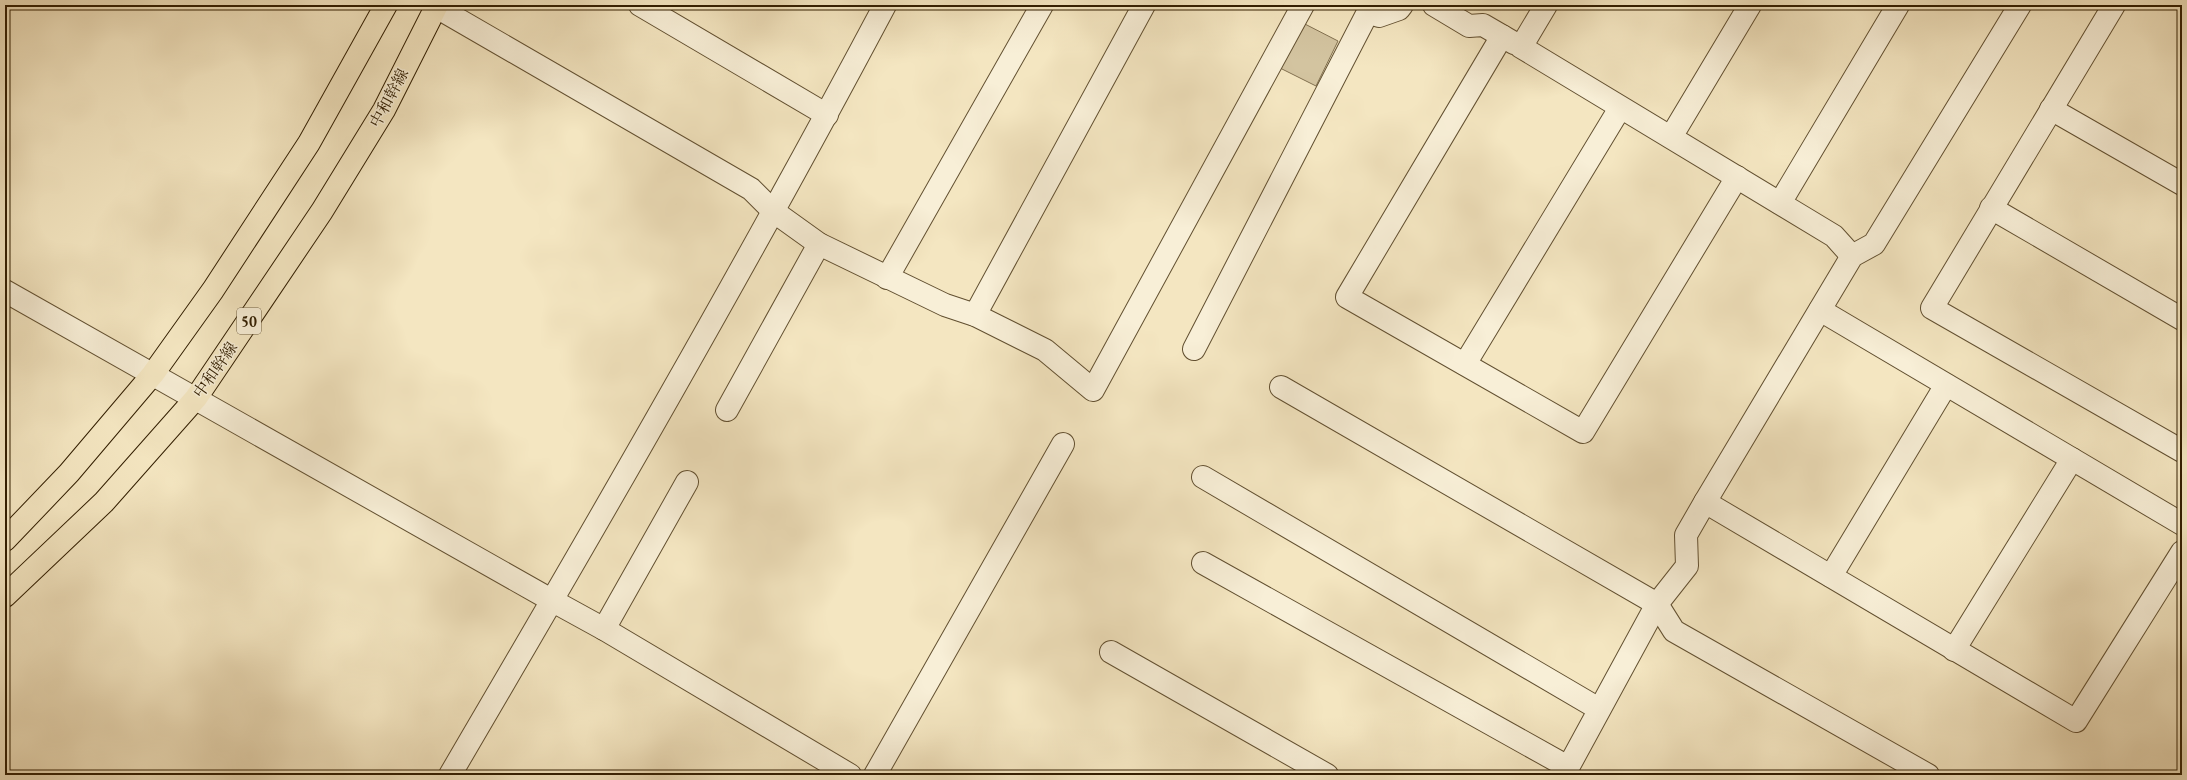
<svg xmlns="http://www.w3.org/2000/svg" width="2187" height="780" viewBox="0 0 2187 780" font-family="'EB Garamond','Noto Serif JP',serif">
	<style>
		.green { fill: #d3c4a0; stroke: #827150 }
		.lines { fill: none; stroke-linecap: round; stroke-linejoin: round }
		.minor-casing { stroke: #625031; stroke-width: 24 }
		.tertiary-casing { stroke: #625031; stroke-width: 24 }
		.primary-casing { stroke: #321e01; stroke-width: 24 }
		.minor { stroke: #f8efd7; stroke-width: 22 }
		.tertiary { stroke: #f8efd7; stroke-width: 22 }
		.primary { stroke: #f4e6c1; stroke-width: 22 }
		.labels { text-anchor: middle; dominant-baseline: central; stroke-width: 3; stroke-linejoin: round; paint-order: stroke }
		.shield { fill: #f8efd7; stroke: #6d5d41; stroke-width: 1 }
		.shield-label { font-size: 15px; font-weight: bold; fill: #321e01 }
		.street-label { font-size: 16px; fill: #321e01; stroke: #f8efd7 }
	</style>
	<rect width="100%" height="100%" fill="#f4e6c1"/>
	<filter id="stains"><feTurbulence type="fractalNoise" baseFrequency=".005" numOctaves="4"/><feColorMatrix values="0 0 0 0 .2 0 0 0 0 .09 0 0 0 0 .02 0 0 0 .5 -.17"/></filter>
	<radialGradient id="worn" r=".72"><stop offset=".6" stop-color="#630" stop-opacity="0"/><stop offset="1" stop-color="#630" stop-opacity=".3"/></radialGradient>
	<path class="green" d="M1301 22 1338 41 1316 86 1278 67Z"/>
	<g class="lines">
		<g class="minor-casing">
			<g id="minor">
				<path d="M433 5 751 189 773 211 819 244 945 305 975 315 1045 350 1093 390 1303 5"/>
				<path d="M640 5 827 115"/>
				<path d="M1434 5 1469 26 1483 25 1514 43"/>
				<path d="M1546 5 1521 47 1834 236 1852 256"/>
				<path d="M2114 5 1932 308 2182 451"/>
				<path d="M1502 36 1347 297 1583 432 1737 177"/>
				<path d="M2051 109 2182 184"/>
				<path d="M1671 137 1750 5"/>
				<path d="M1780 203 1898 5"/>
				<path d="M1991 208 2182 319"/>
				<path d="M887 278 1042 5"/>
				<path d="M1820 310 2182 524"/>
				<path d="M975 315 1144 5"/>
				<path d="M1194 349 1368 12 1379 16 1399 9 1402 5"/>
				<path d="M1465 364 1620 108"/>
				<path d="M1281 387 1657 604 1674 631 1928 775"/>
				<path d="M727 410 819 244"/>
				<path d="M1203 477 1599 709"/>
				<path d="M1705 502 2076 721 2182 552"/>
				<path d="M1203 563 1568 767"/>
				<path d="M1831 576 1946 385"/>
				<path d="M553 601 604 629 850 775"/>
				<path d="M604 629 687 482"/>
				<path d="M1954 650 2072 459"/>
				<path d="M1111 652 1327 775"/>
				<path d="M450 775C599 521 747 265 885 5"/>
				<path d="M875 775 1063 444"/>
				<path d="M1564 775 1657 604 1687 566 1686 535 1705 502 1852 256 1874 244 2020 5"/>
			</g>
		</g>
		<g class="tertiary-casing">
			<path id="tertiary" d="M5 291 553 601"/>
		</g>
		<g class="primary-casing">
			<g id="primary">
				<path d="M5 540 69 473 153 374 213 290 309 143 386 5"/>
				<path d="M5 596 104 502 196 398 322 211 384 110 437 5"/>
			</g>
		</g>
		<use href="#minor" class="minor"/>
		<use href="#tertiary" class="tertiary"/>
		<use href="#primary" class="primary"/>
	</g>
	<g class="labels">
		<rect class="shield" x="237" y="308" width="24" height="26" rx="3"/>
		<g class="shield-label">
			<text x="249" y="321">50</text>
		</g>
		<g class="street-label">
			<text transform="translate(389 98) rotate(-62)">中和幹線</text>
			<text transform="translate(215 370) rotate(-55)">中和幹線</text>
		</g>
	</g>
	<rect width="2187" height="780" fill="none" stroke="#f4e6c1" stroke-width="20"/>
	<rect x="6" y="6" width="2175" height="768" fill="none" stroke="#321e01" stroke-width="2"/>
	<rect x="10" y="10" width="2167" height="760" fill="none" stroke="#321e01"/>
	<rect width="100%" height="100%" filter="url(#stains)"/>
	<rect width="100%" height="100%" fill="url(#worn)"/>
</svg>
